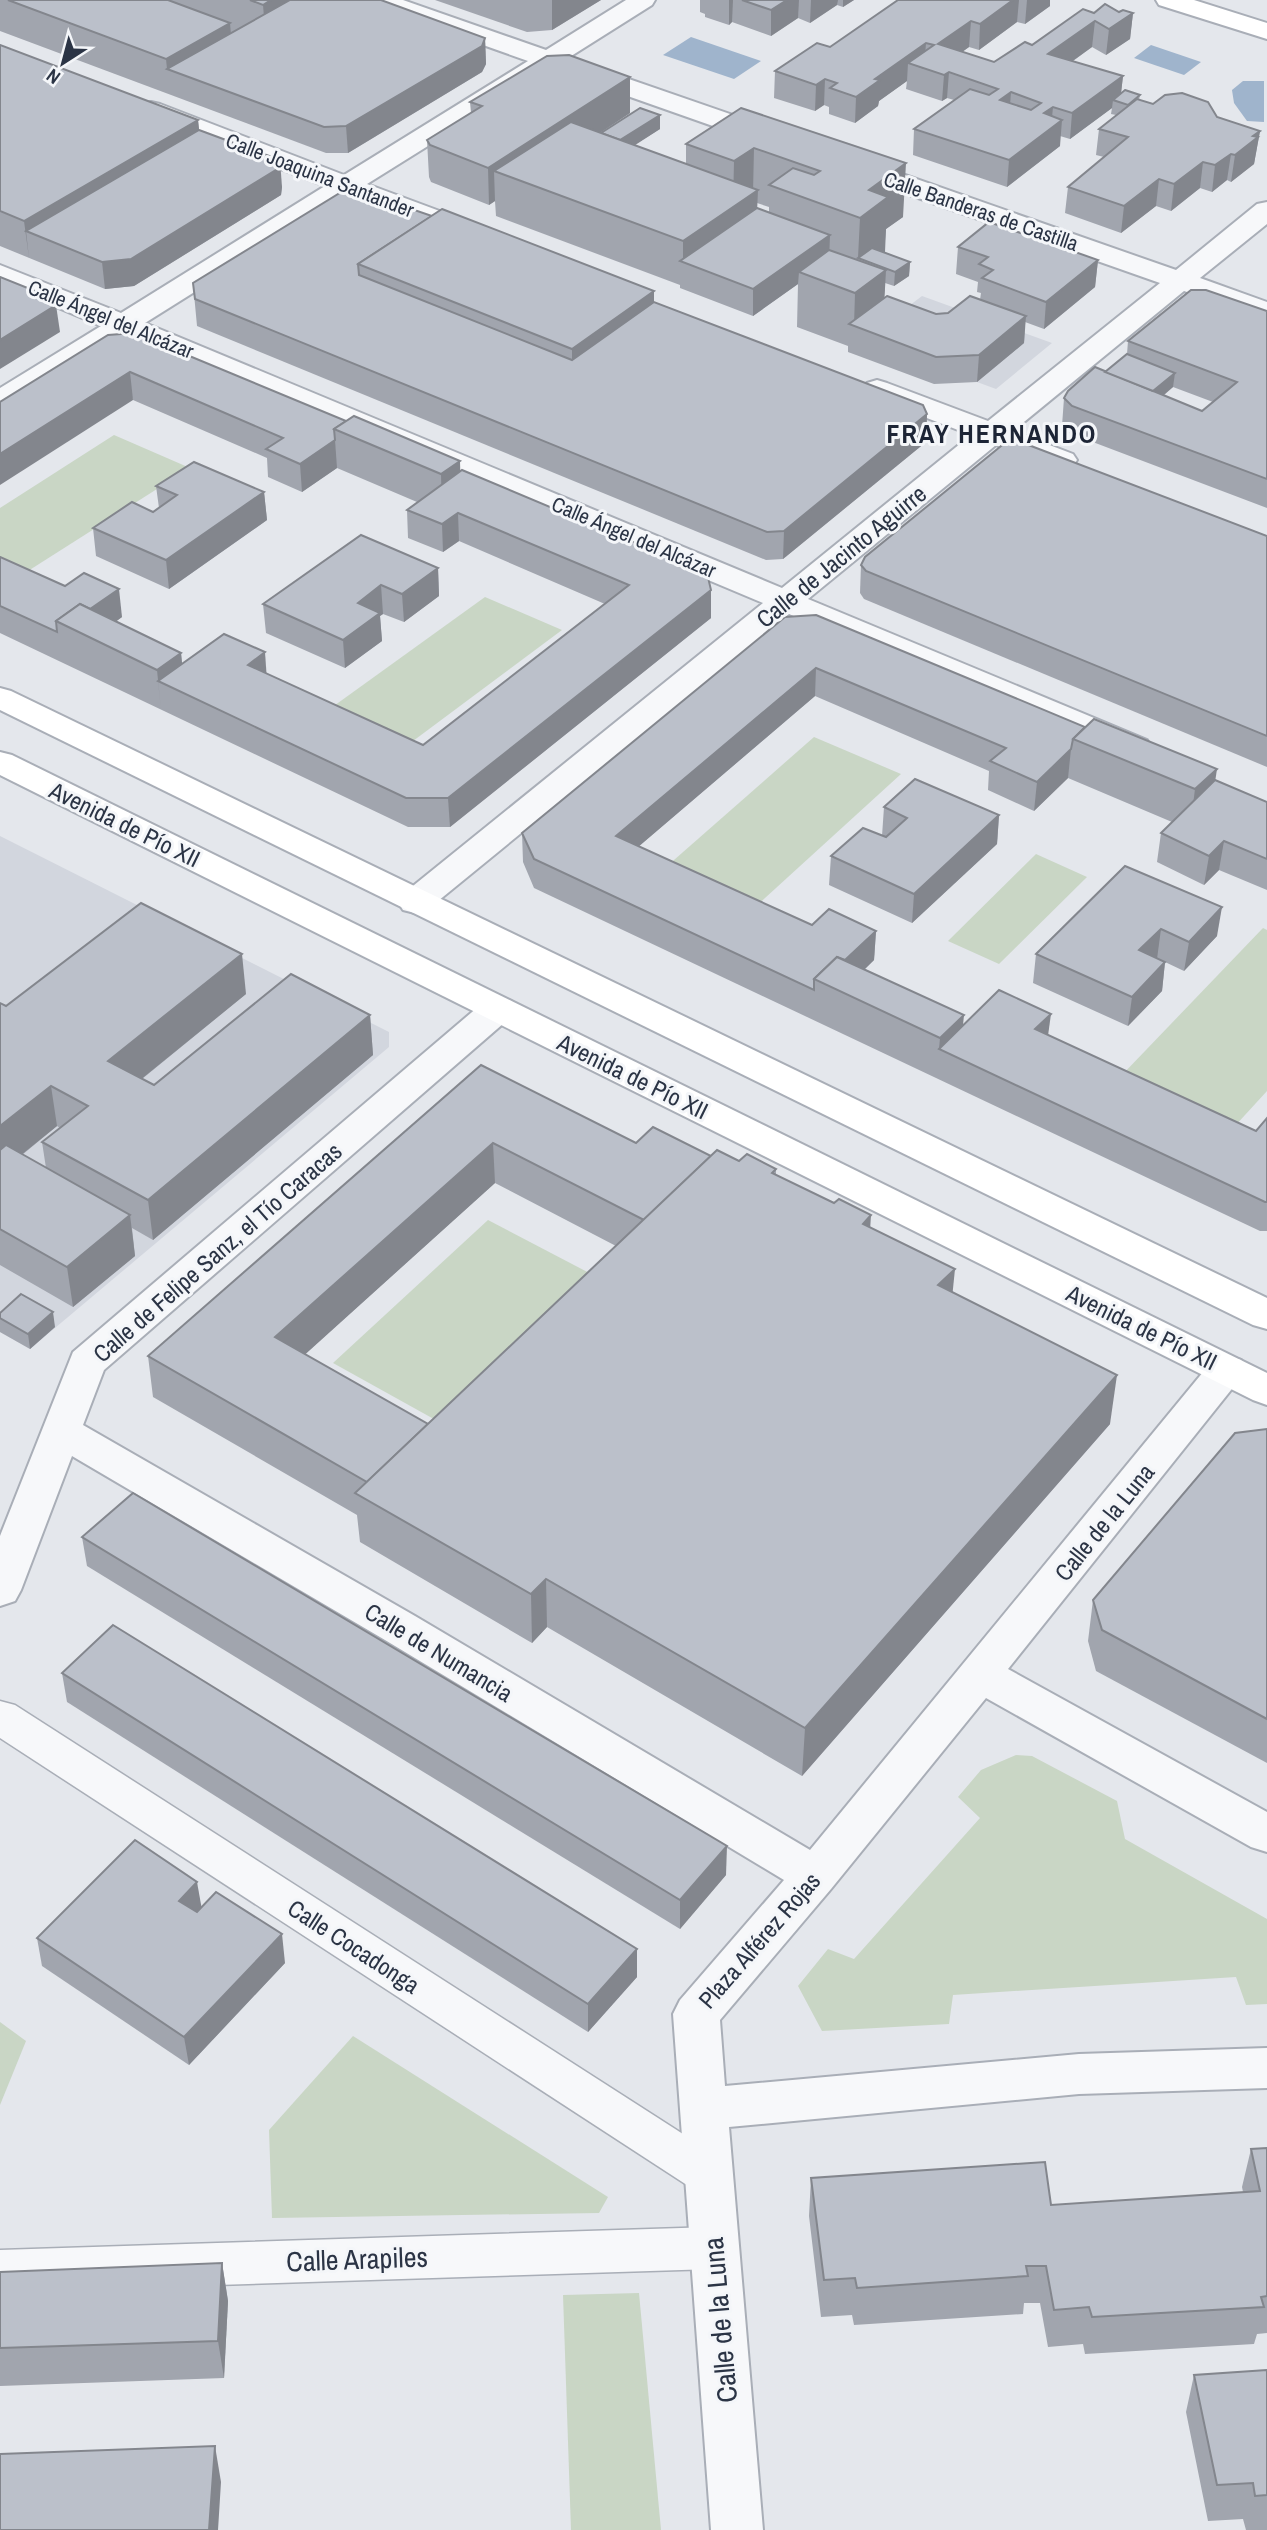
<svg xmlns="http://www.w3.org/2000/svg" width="1267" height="2530" viewBox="0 0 1267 2530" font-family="'Archivo Narrow',sans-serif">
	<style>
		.built { fill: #d2d6de }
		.green { fill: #c9d6c5 }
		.water { fill: #9fb4cc }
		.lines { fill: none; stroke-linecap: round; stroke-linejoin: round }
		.pedestrian-casing { stroke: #a9aeb7; stroke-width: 3 }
		.minor-casing { stroke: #a9aeb7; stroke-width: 4 }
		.secondary-casing { stroke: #a9aeb7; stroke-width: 4 }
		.pedestrian { fill: #f7f8fa; fill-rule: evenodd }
		.minor { fill: #f7f8fa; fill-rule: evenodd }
		.secondary { fill: #fff; fill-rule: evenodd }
		.wall { fill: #a1a5ae; fill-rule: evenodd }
		.shaded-wall { fill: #83868d }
		.building { fill: #bbc0ca; stroke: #83868d; stroke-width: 2; fill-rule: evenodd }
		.labels { text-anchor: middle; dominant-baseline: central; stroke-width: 6; stroke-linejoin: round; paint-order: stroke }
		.far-street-label { font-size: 21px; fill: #2b3445; stroke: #f4f6f9 }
		.street-label { font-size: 24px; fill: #2b3445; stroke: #f4f6f9 }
		.far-district-label { font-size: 26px; font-weight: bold; letter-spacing: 2px; fill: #1d2536; stroke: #f4f6f9 }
		.near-street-label { font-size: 28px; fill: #2b3445; stroke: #f4f6f9 }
	</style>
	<rect width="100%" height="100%" fill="#e4e7ec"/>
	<g class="built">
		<path d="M922 296 1052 343 996 389 977 382 848 352Z"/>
		<path d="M0 836 389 1032V1047L30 1349 0 1332Z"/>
	</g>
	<g class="green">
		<path d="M114 435 190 468 28 571 0 557V508Z"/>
		<path d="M485 597 562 630 409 744 331 708Z"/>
		<path d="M814 737 901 774 754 908 666 867Z"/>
		<path d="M1036 854 1087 877 999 964 948 941Z"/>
		<path d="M1263 928 1267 930V1091L1234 1127 1122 1075Z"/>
		<path d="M488 1220 595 1276 441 1423 333 1363Z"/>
		<path d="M1016 1755 1032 1756 1117 1801 1125 1839 1267 1919V2004L1246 2005 1236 1977 953 1995 949 2024 822 2031 798 1986 828 1949 854 1959 980 1818 958 1797 981 1770Z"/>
		<path d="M0 2022 26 2041 0 2105Z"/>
		<path d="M353 2036 608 2197 599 2213 272 2218 269 2130Z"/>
		<path d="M639 2293 661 2530H571L563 2295Z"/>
	</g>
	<g class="water">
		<path d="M691 37 761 61 734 79 663 55Z"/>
		<path d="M1151 45 1201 62 1184 75 1134 58Z"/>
		<path d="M1243 81H1264V122L1247 121 1234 103 1232 90Z"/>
	</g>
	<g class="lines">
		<g class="pedestrian-casing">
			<g id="pedestrian">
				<path d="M0 1701 15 1705 725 2161 732 2175 725 2189 709 2195 693 2189 0 1738Z"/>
				<path d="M713 2227 730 2233 736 2248 730 2263 713 2269 0 2292V2250Z"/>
			</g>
		</g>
		<g class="minor-casing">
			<g id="minor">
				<path d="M367 0H403L546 50 626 0H655L652 5 568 58 782 132 786 138 782 144 773 146 764 144 551 69 367 184 445 213 449 219 445 225 435 227 425 225 349 195 145 323 782 588 971 435 867 395 862 389 867 383 877 380 887 383 988 421 1160 283 847 173 843 167 847 161 856 159 865 161 1176 270 1257 204 1267 202V224L1200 278 1267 302V319L1184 291 1013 431 1073 454 1077 460 1073 466C1049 472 1019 454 996 445L808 599 1147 740 1151 747 1147 754 1135 757 1123 754 789 614 427 910 415 913 403 910 398 902 403 894 763 603 125 335 10 407 0 410V388L101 326 0 283V265L121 313 325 186 142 116 138 110 142 104 151 102 160 104 344 175 528 61 370 5Z"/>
				<path d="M498 997 511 1001 516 1009 511 1017 104 1370 83 1425 415 1616 810 1850 1213 1360 1227 1356 1241 1360 1247 1370 1008 1669 1267 1812V1852L1251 1847 986 1698 831 1889 720 2020 725 2086 1079 2054 1267 2048V2088L1079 2094 729 2127 763 2530H711L673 2014 680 2000 784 1880 385 1640 72 1456 21 1590 15 1601 0 1606V1536L73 1352 485 1001Z"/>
			</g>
		</g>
		<g class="secondary-casing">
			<g id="secondary">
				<path d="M1156 0H1194L1267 23V39L1159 5Z"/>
				<path d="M0 688 11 691 1267 1298V1329L1253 1325 0 710Z"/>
				<path d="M0 752 12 755 1267 1373V1405L1253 1400 0 775Z"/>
			</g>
		</g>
		<use href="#pedestrian" class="pedestrian"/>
		<use href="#minor" class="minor"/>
		<use href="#secondary" class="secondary"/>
	</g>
	<g class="wall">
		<path d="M0 0H381L485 38 486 64 482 72 348 153H326L0 31Z"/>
		<path d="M435 0H601L552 30 527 32Z"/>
		<path d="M700 0H854L843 7 837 5 810 23 798 18 771 36 732 22 729 25 705 17V14L700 12Z"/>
		<path d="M898 0H1050V6L1025 24 1017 22 979 50 969 47 962 52 994 62 1032 45 1094 13H1133L1130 39 1106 55 1092 47 1073 61 1123 76 1121 93 1140 95 1139 100 1153 104 1217 117 1260 131 1254 164 1231 182 1227 180 1212 192 1200 188 1171 211 1156 206 1121 233 1065 213 1068 187 1104 157 1096 155 1099 129 1116 115 1111 114 1112 108 1070 139 1060 136V146L1007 187 913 155 914 129 954 100 947 98 942 101 906 89 907 81 879 101 878 106 855 123 829 114V107L824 105 815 111 774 98 775 71 830 47Z"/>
		<path d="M0 45 198 120 199 130 282 187 281 195 134 286 105 289 0 246Z"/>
		<path d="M630 77V113L600 133 660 129 634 145 686 164V144L741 108 903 217 886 229 884 252 910 262 909 276 894 286 885 283 884 298 936 314 948 313 980 300 981 293 977 292 978 282 956 274 958 247 1098 260 1095 287 1044 329 1025 322 1024 343 977 382 934 384 848 352V346L797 327 798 284 753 316 680 288V285L496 216 495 201 489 205 431 182 429 177 427 140 471 113 470 102ZM757 203 769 207V212L757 208Z"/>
		<path d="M343 191 654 302 927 414 926 442 783 559 766 560 197 326 193 283Z"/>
		<path d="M1267 311V508L1069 433 1062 426 1064 398 1105 372 1127 354 1128 341ZM1173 387 1213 402 1202 411 1163 396Z"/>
		<path d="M108 335 346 421 460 461V471L711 590V618L450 827H408L0 633V557L122 617 115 622 181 653 182 664 267 674 423 745 605 604 459 541 443 552 408 538 407 510 417 502 337 468 302 492 268 477 267 458 133 400Z"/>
		<path d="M156 486 264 492 267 520 169 589 96 556 93 528 153 512 159 508Z"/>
		<path d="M1267 536V767L864 599 860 593 861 565Z"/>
		<path d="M438 568 439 596 404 622 383 614 380 616 382 641 345 668 266 633 263 604Z"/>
		<path d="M785 617 1215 780 1267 802V890L1219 870 1204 885 1157 862 1161 833 1172 822 1068 778 1034 811 988 790 989 771 815 696 639 846 812 925 876 931 874 960 865 969 963 1026 1048 1035 1256 1131 1267 1118V1231H1260L534 888 523 862 522 833Z"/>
		<path d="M884 807 999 815 997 844 912 923 829 885 831 856 882 836Z"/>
		<path d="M1125 866 1217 936 1184 971 1165 962 1162 991 1128 1026 1033 983 1036 954Z"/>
		<path d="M246 994 142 1079 154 1085 370 1015 373 1055 153 1240 132 1228 135 1256 73 1307 0 1265V1003L6 1006ZM57 1126 60 1128 42 1142 46 1168 22 1155Z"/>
		<path d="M481 1065 636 1143 776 1169V1175L870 1227 952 1292 1110 1424 802 1776 547 1627 532 1643 360 1542 357 1515 153 1397 148 1356ZM495 1183 616 1246 428 1424 305 1354Z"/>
		<path d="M0 1313 55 1327 30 1349 0 1332Z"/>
		<path d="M1267 1429V1763L1096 1671 1088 1641 1093 1600Z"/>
		<path d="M82 1537 726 1875 680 1929 87 1566Z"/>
		<path d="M62 1673 637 1977 588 2032 67 1702Z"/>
		<path d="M201 1907 285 1963 189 2065 42 1966 37 1938Z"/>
		<path d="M1267 2148V2333L1257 2334 1254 2344 1085 2354 1083 2344 1048 2347 1040 2303H1024L1023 2314 854 2325 852 2315 821 2317 809 2216 811 2178 1051 2205 1243 2192 1242 2187 1251 2149Z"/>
		<path d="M222 2263 228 2301 224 2378 0 2386V2272Z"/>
		<path d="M1267 2370V2530H1246L1243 2519 1208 2521 1186 2412 1194 2375Z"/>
	</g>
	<g class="shaded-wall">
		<path d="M271 0H327L266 41 263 5Z"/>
		<path d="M552 0H601L552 30Z"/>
		<path d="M729 0H733L732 22 729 25Z"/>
		<path d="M787 0H799L798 18 771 36V10Z"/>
		<path d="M811 0H838L837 5 810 23Z"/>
		<path d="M843 0H854L843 7Z"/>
		<path d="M1013 0H1019L1017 22 979 50 980 24Z"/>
		<path d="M1027 0H1050V6L1025 24Z"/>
		<path d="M1133 13 1130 39 1106 55 1109 29Z"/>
		<path d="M971 21 969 47 937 70 938 44Z"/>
		<path d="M1095 21 1092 47 1046 80 1048 54Z"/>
		<path d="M230 23 233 59 167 69 166 59Z"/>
		<path d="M485 38 486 64 482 72 348 153 346 126Z"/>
		<path d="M926 43 924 69 908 63 907 81 879 101 878 106 855 123 856 97 875 79Z"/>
		<path d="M949 72 947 98 942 101 944 75Z"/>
		<path d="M1123 76 1120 102 1113 100 1112 108 1070 139 1072 113Z"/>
		<path d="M630 77V113L525 182 494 171 495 201 489 205 488 168Z"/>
		<path d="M825 79 824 105 815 111 816 85Z"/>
		<path d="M1011 92 1009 119 1000 100Z"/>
		<path d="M1053 107 1051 128 1062 120 1060 146 1007 187 1009 160 1044 113Z"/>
		<path d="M660 115V129L612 160 602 152Z"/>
		<path d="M198 120 202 157 26 231 29 258 24 221Z"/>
		<path d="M1260 131 1254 164 1231 182 1235 155 1253 136Z"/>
		<path d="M754 148 753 193 758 190 756 235 683 262V241L733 207 734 161Z"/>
		<path d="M1231 154 1227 180 1212 192 1215 165Z"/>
		<path d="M280 160 282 187 281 195 134 286 105 289 102 262Z"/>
		<path d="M1203 162 1200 188 1171 211 1174 184Z"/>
		<path d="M906 163 903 217 886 229 885 252 871 263 858 258 860 218 869 190Z"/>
		<path d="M1159 179 1156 206 1121 233 1124 206Z"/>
		<path d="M830 235 829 262 799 272 798 284 753 316V289Z"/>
		<path d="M1098 260 1095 287 1044 329 1046 302Z"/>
		<path d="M910 262 909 276 894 286 895 272Z"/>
		<path d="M886 270 883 325 854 326 855 293Z"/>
		<path d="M654 291V329L572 388V349Z"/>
		<path d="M56 305 60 332 0 369V340Z"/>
		<path d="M1026 316 1024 343 977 382 979 355Z"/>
		<path d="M130 372 133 400 0 485V454Z"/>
		<path d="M1175 373 1173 387 1141 414 1143 399Z"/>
		<path d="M927 414 926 442 783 559 784 531Z"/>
		<path d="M335 440 337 468 302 492 300 464Z"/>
		<path d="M460 461 461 499 442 513 441 474Z"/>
		<path d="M264 492 267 520 169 589 166 560Z"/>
		<path d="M458 513 459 541 443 552 442 524Z"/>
		<path d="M438 568 439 596 404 622 402 594Z"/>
		<path d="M381 585 383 614 380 616 382 641 345 668 343 640 358 603Z"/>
		<path d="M119 589 122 617 92 639 66 626Z"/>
		<path d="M711 590V618L450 827 448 798Z"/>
		<path d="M265 652 267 681 248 665Z"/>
		<path d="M181 653 185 693 158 681 161 710 157 670Z"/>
		<path d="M816 668 815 696 617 865 616 836Z"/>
		<path d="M1071 749 1068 778 1034 811 1037 782Z"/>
		<path d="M1217 769 1211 809 1190 829 1195 789Z"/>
		<path d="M999 815 997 844 912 923 914 894Z"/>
		<path d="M1224 841 1219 870 1204 885 1209 856Z"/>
		<path d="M1222 907 1217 936 1184 971 1189 942Z"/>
		<path d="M1161 929 1157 959 1139 950Z"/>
		<path d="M876 931 874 960 841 992 822 982Z"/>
		<path d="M242 954 246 994 113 1102 108 1061Z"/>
		<path d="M1165 962 1162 991 1128 1026 1132 997Z"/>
		<path d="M1051 1014 1047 1043 1035 1029Z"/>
		<path d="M370 1015 373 1055 153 1240 148 1200Z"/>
		<path d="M964 1015 960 1055 939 1049 940 1038Z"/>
		<path d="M51 1086 57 1126 0 1172V1126Z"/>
		<path d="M493 1143 495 1183 279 1378 275 1337Z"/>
		<path d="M130 1215 135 1256 73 1307 67 1267Z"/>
		<path d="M871 1215 868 1264 863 1224Z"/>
		<path d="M955 1269 950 1318 938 1285Z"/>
		<path d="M53 1312 55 1327 30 1349 28 1334Z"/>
		<path d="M1117 1375 1110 1424 802 1776 805 1728Z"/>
		<path d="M546 1579 547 1627 532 1643 531 1594Z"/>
		<path d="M727 1846 726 1875 680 1929V1900Z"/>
		<path d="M197 1882 202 1910 184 1930 179 1901Z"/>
		<path d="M282 1934 285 1963 189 2065 184 2037Z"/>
		<path d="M637 1949V1977L588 2032V2004Z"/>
		<path d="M222 2263 228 2301 224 2378 218 2341Z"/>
		<path d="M215 2446 221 2482 218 2530H209Z"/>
	</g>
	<g class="building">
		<path d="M8 0H168L230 23 166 59Z"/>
		<path d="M250 0H271L263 5Z"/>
		<path d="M290 0H381L485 38 482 46 346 126 324 127 167 69Z"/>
		<path d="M742 0H787L771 10Z"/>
		<path d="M898 0H1013L980 24 971 21 938 44 994 62 1025 42 1032 45 1083 9 1094 13 1105 4 1119 12 1123 10 1133 13 1109 29 1095 21 1048 54 1123 76 1072 113 1053 107 1044 113 1062 120 1009 160 914 129 970 89 989 95 998 89 949 72 944 75 908 63 934 45 926 43 875 79 880 80 856 97 830 88 837 83 825 79 816 85 775 71 817 43 830 47ZM1011 92 1041 103 1031 110 1000 100Z"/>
		<path d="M0 45 198 120 24 221 0 211Z"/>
		<path d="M569 55 630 77 488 168 430 145 427 140 482 106 470 102 547 56Z"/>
		<path d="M1125 90 1140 95 1128 105 1113 100Z"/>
		<path d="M1182 93 1208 102 1217 117 1260 131 1253 136 1258 137 1235 155 1231 154 1215 165 1203 162 1174 184 1159 179 1124 206 1068 187 1128 137 1099 129 1137 99 1153 104 1165 95Z"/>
		<path d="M640 108 660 115 620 140 601 133Z"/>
		<path d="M741 108 906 163 869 190 888 197 860 218 769 185 793 168 814 175 820 171 754 148 734 161 686 144Z"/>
		<path d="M571 122 758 190 683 241 494 171Z"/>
		<path d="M199 130 280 160 279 168 131 259 102 262 26 231Z"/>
		<path d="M356 190 432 216 358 264 359 275 572 360 654 302 923 405 927 414 784 531 767 532 195 299 193 283 343 191Z"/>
		<path d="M757 208 830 235 753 289 680 261Z"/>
		<path d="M442 209 654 291 572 349 358 264Z"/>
		<path d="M989 222 1098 260 1046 302 982 278 993 270 979 264 988 257 958 247Z"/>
		<path d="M872 248 910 262 895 272 858 258Z"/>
		<path d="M829 250 886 270 855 293 799 272Z"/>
		<path d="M0 277 55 299 56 305 0 340Z"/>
		<path d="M1191 290H1206L1267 311V479L1072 406 1064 398 1068 391 1095 367 1202 411 1237 382 1128 341Z"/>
		<path d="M887 296 936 314 948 313 970 296 1026 316 979 355 936 357 849 324Z"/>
		<path d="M134 333 346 421 334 429 335 440 300 464 266 449 283 438 130 372 0 454V402L108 335Z"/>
		<path d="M1127 354 1175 373 1153 391 1105 372Z"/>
		<path d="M354 416 460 461 441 474 334 429Z"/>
		<path d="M1018 441 1267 536V736L866 571 861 565 865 557 1006 442Z"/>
		<path d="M194 462 264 492 166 560 93 528 132 502 153 512 177 495 156 486Z"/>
		<path d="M462 470 707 573 711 590 448 798H406L158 681 224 634 265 652 248 665 423 745 629 585 458 513 442 524 407 510Z"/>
		<path d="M361 535 438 568 402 594 381 585 358 603 380 613 343 640 263 604Z"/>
		<path d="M0 557 65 586 84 573 119 589 90 609 80 604 56 621 57 632 0 606Z"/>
		<path d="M80 604 181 653 157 670 56 621Z"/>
		<path d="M816 615 1085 727 1073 739 1071 749 1037 782 990 761 1006 748 816 668 616 836 812 925 829 909 876 931 845 960 837 957 814 979V990L534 859 522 833 785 617Z"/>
		<path d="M1094 719 1217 769 1195 789 1073 739Z"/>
		<path d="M915 779 999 815 914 894 831 856 863 828 886 837 907 818 884 807Z"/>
		<path d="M1215 780 1267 802V859L1224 841 1209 856 1161 833Z"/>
		<path d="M1125 866 1222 907 1189 942 1161 929 1139 950 1165 962 1132 997 1036 954Z"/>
		<path d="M141 903 242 954 108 1061 154 1085 291 974 370 1015 148 1200 42 1142 88 1106 51 1086 0 1126V1003L6 1006Z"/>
		<path d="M837 957 964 1015 940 1038 814 979Z"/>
		<path d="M999 990 1051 1014 1035 1029 1256 1131 1267 1118V1202H1265L939 1049Z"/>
		<path d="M481 1065 636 1143 653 1127 711 1156 644 1220 493 1143 275 1337 428 1424 367 1482 148 1356Z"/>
		<path d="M6 1145 130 1215 67 1267 0 1229V1150Z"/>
		<path d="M717 1150 739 1161 747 1154 776 1169 772 1173 834 1203 839 1199 871 1215 863 1224 955 1269 938 1285 1117 1375 805 1728 546 1579 531 1594 355 1493Z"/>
		<path d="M21 1294 53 1312 28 1334 0 1318V1313Z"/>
		<path d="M1267 1429V1719L1102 1630 1093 1600 1235 1433Z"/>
		<path d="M133 1493 727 1846 680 1900 82 1537Z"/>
		<path d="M113 1625 637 1949 588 2004 62 1673Z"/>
		<path d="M135 1840 197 1882 179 1901 197 1912 216 1892 282 1934 184 2037 37 1938Z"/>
		<path d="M1267 2148V2296L1261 2297 1264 2307 1092 2317 1089 2307 1054 2310 1046 2266H1026L1028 2276 857 2288 855 2278 824 2280 811 2178 1045 2162 1051 2205 1260 2191 1251 2149Z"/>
		<path d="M222 2263 218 2341 0 2348V2272Z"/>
		<path d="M1267 2370V2495L1255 2496 1253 2483 1217 2485 1194 2375Z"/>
		<path d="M215 2446 209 2530H0V2454Z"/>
	</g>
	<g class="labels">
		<g class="far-street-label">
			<text transform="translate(320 175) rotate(21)">Calle Joaquina Santander</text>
			<text transform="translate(981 211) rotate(19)">Calle Banderas de Castilla</text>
			<text transform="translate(111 319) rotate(22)">Calle Ángel del Alcázar</text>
			<text transform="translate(634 537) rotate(23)">Calle Ángel del Alcázar</text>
		</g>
		<g class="street-label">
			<text transform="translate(841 556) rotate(-39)">Calle de Jacinto Aguirre</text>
			<text transform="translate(125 824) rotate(26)">Avenida de Pío XII</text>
			<text transform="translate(633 1076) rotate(26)">Avenida de Pío XII</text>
			<text transform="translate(217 1252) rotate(-41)">Calle de Felipe Sanz, el Tío Caracas</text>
			<text transform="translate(1142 1327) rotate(26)">Avenida de Pío XII</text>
			<text transform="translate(1104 1522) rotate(-51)">Calle de la Luna</text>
			<text transform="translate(439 1652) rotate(31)">Calle de Numancia</text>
			<text transform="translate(759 1940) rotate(-49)">Plaza Alférez Rojas</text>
			<text transform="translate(354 1946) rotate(33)">Calle Cocadonga</text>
		</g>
		<g class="far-district-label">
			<text x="992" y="433">FRAY HERNANDO</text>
		</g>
		<g class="near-street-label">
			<text transform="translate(357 2259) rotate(-2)">Calle Arapiles</text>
			<text transform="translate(720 2320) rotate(-95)">Calle de la Luna</text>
		</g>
	</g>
	<g transform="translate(63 63) rotate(216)" stroke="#f4f6f9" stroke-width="5" paint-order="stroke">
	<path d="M0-5L12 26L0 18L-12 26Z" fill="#2b3445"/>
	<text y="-10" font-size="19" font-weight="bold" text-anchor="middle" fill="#2b3445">N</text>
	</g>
</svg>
